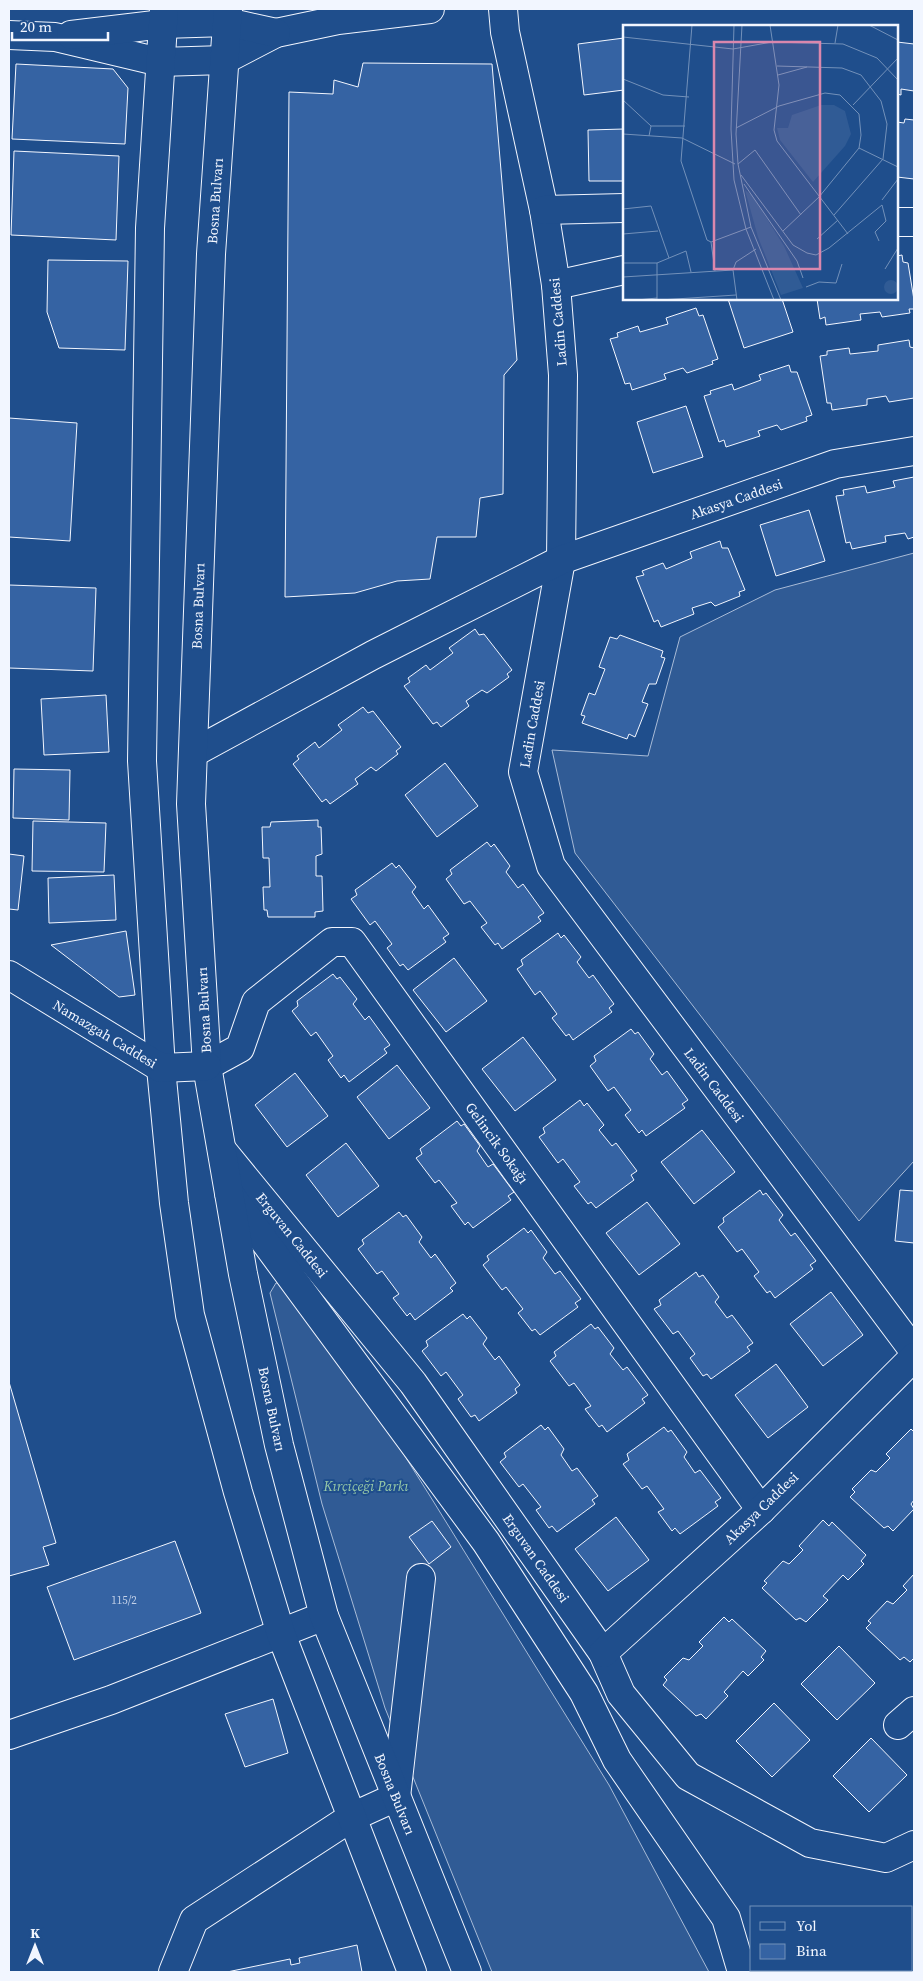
<svg xmlns="http://www.w3.org/2000/svg" width="923" height="1981" viewBox="0 0 923 1981" font-family="'Source Serif 4',serif">
	<style>
		.built { fill: #305b95; stroke: #a8bbd7 }
		.building { fill: #3563a3; stroke: #f2f6ff }
		.lines { fill: none; stroke-linecap: round; stroke-linejoin: round }
		.minor-casing { stroke: #f2f6ff; stroke-width: 30 }
		.major-casing { stroke: #f2f6ff; stroke-width: 30 }
		.minor { stroke: #1f4e8c; stroke-width: 28 }
		.major { stroke: #1f4e8c; stroke-width: 28 }
		.labels { text-anchor: middle; dominant-baseline: central; stroke-width: 4; stroke-linejoin: round; paint-order: stroke }
		.number-label { font-size: 11px; fill: #c3d1e8 }
		.street-label { font-size: 14px; fill: #f2f6ff; stroke: #1f4e8c }
		.park-label { font-size: 14px; font-style: italic; fill: #97c8a6; stroke: #1f4e8c }
		.inset-road { fill: none; stroke: #7391ba; stroke-width: 1 }
		.view { fill: #da87ad; fill-opacity: 0.15; stroke: #da87ad; stroke-width: 2.5 }
		.inset-edge { fill: none; stroke: #f2f6ff; stroke-width: 2.5 }
	</style>
	<rect width="100%" height="100%" fill="#1f4e8c"/>
	<g class="built">
		<path d="M914 553V1161L859 1221 575 853 552 750 648 756 680 637 775 590Z"/>
		<path d="M276 1283H285L328 1334 430 1496 609 1785 709 1972H492L385 1708 322 1504 270 1293Z"/>
	</g>
	<g class="building">
		<path d="M624 38V90L584 95 578 44Z"/>
		<path d="M897 42 914 44V91L901 89V95L897 94Z"/>
		<path d="M363 63 492 64 517 360 504 375 503 494 480 498 476 537H437L430 579 397 581 355 593 285 597 289 92 333 94 334 80 358 87Z"/>
		<path d="M16 64 113 69 128 88 125 144 12 139Z"/>
		<path d="M905 119 914 120V179L897 177V122L904 123Z"/>
		<path d="M624 129V181H589L588 130Z"/>
		<path d="M14 151 119 156 116 240 11 235Z"/>
		<path d="M902 255 903 262 908 263 914 300V309H909L910 313 882 317 880 312 860 314 861 320 826 325 825 317 820 319 817 299H897V256Z"/>
		<path d="M48 260 128 261 125 350 59 348 47 312Z"/>
		<path d="M728 299H782L793 332 744 348Z"/>
		<path d="M696 308 699 316 703 315 718 359 712 361 713 364 687 373 683 368 664 374 666 379 632 390 630 383 625 384 610 339 618 337 617 333 638 326 640 332 668 324 666 318Z"/>
		<path d="M909 340 910 347 914 348V398L889 402 886 396 867 399V405L832 410 831 403H827L820 356 827 355V351L849 348 850 354 878 351V345Z"/>
		<path d="M789 365 791 372H797L812 415 806 417 807 421 781 430 777 425 758 431 760 436 726 447 724 440 719 442 704 396 711 394 710 391 732 384 734 390 761 380 759 375Z"/>
		<path d="M686 406 703 457 653 473 637 422Z"/>
		<path d="M9 418 77 423 70 541 9 537Z"/>
		<path d="M914 477V537L908 539 905 533 885 536 886 542 852 549 850 542 846 543 836 496 844 495 843 490 865 486 867 493 895 487 893 481Z"/>
		<path d="M809 510 825 561 776 576 760 525Z"/>
		<path d="M720 541 722 548H728L745 590 739 592 740 596 715 606 711 602 692 608 694 614 661 627 658 620 654 622 636 577 644 575 642 571 663 563 666 569 692 558 690 552Z"/>
		<path d="M9 585 96 588 93 671 9 668Z"/>
		<path d="M475 629 479 635 484 634 512 670 507 674 509 677 487 693 482 690 466 701 469 706 441 727 437 722 433 724 404 686 410 682 408 678 426 665 430 670 453 653 449 648Z"/>
		<path d="M620 635 663 651 661 657 665 658 656 684H649L642 702 648 704 635 737 629 734 627 739 582 723 585 716 581 715 589 693 595 695 605 669 599 667 610 637 617 639Z"/>
		<path d="M106 695 109 752 44 755 41 699Z"/>
		<path d="M363 707 368 713 373 711 401 747 396 751 398 754 376 771 371 767 355 779 358 784 330 804 326 799 322 802 293 764 299 759 297 756 315 742 319 748 342 730 338 725Z"/>
		<path d="M445 763 478 806 437 837 405 795Z"/>
		<path d="M14 769 70 770 69 820 13 818Z"/>
		<path d="M318 820V827H321L322 854 316 856V876H322L323 911 315 912V917H268L267 910H264L263 887H270L269 858H263L262 827H270L271 822Z"/>
		<path d="M33 821 106 823 104 872 32 871Z"/>
		<path d="M487 842 491 847 494 844 510 866 506 872 518 888 523 884 544 913 538 917 541 921 502 949 498 943 495 945 481 927 487 923 470 901 464 904 446 879 452 874 450 870Z"/>
		<path d="M9 854 24 856 18 910 9 909Z"/>
		<path d="M392 863 396 868 399 865 416 887 412 892 424 909 428 905 449 934 443 938 446 942 408 970 403 964 400 966 387 948 392 944 375 921 370 925 351 899 357 895 355 890Z"/>
		<path d="M114 875 116 920 49 923 48 878Z"/>
		<path d="M126 931 135 995 119 997 51 945Z"/>
		<path d="M558 933 561 938 564 935 581 957 577 962 589 978 593 975 614 1004 609 1008 612 1012 573 1040 569 1034 566 1036 552 1018 557 1014 540 991 535 995 517 969 523 965 521 960Z"/>
		<path d="M454 958 487 1001 446 1032 413 990Z"/>
		<path d="M333 974 337 979 340 977 357 999 353 1004 365 1020 369 1016 390 1045 384 1049 387 1053 349 1082 344 1075 341 1078 328 1060 333 1056 316 1032 311 1036 292 1011 298 1006 297 1001Z"/>
		<path d="M631 1029 635 1034 638 1032 654 1054 650 1059 662 1075 667 1071 688 1100 682 1104 685 1108 646 1136 642 1130 639 1133 625 1115 631 1110 614 1087 608 1091 590 1066 596 1061 594 1056Z"/>
		<path d="M523 1037 556 1080 515 1111 482 1069Z"/>
		<path d="M397 1065 430 1108 389 1139 357 1097Z"/>
		<path d="M295 1073 328 1116 287 1147 255 1105Z"/>
		<path d="M580 1100 584 1106 587 1103 604 1125 599 1130 612 1146 616 1143 637 1171 631 1175 634 1180 596 1208 591 1202 588 1204 574 1186 580 1182 563 1159 558 1163 539 1137 545 1133 543 1128Z"/>
		<path d="M457 1121 461 1126 464 1124 480 1146 477 1151 488 1167 493 1164 514 1192 508 1196 511 1200 473 1228 468 1222 465 1225 451 1206 457 1203 439 1180 435 1183 416 1158 422 1154 420 1149Z"/>
		<path d="M702 1130 735 1172 694 1204 661 1162Z"/>
		<path d="M346 1143 379 1186 338 1217 306 1175Z"/>
		<path d="M760 1190 763 1195 766 1193 783 1215 779 1220 791 1236 795 1233 816 1261 810 1265 813 1269 775 1298 770 1291 767 1293 754 1276 759 1272 742 1249 737 1252 718 1227 724 1222 723 1218Z"/>
		<path d="M900 1190 914 1191V1243L895 1241Z"/>
		<path d="M647 1202 680 1244 639 1275 606 1233Z"/>
		<path d="M399 1212 403 1217 406 1215 422 1237 419 1242 431 1258 435 1254 456 1283 450 1288 453 1291 415 1320 410 1313 407 1316 393 1298 399 1294 382 1271 377 1274 358 1249 364 1244 362 1240Z"/>
		<path d="M524 1228 528 1233 531 1230 547 1252 543 1258 555 1274 560 1271 581 1299 575 1303 578 1307 540 1335 535 1329 532 1331 518 1313 523 1309 506 1287 502 1290 483 1265 489 1260 487 1256Z"/>
		<path d="M696 1272 699 1277 703 1275 719 1297 715 1302 727 1318 732 1315 753 1343 747 1347 750 1351 711 1379 707 1374 703 1376 690 1358 695 1354 678 1331 673 1334 654 1309 661 1305 659 1300Z"/>
		<path d="M831 1292 863 1335 823 1366 790 1324Z"/>
		<path d="M463 1314 467 1319 470 1316 487 1338 483 1344 495 1360 499 1356 520 1385 515 1389 517 1393 479 1421 475 1415 471 1417 458 1399 463 1395 446 1372 441 1376 422 1351 428 1346 426 1341Z"/>
		<path d="M591 1324 595 1329 598 1327 614 1348 610 1354 623 1370 627 1367 648 1395 642 1399 645 1403 607 1432 602 1425 599 1427 585 1409 591 1406 574 1383 569 1386 550 1361 556 1356 554 1352Z"/>
		<path d="M776 1364 808 1407 768 1438 735 1395Z"/>
		<path d="M9 1382 56 1543 43 1547 49 1565 9 1576Z"/>
		<path d="M541 1425 545 1430 548 1427 564 1449 561 1455 572 1471 577 1468 598 1496 592 1500 595 1504 557 1532 552 1526 549 1528 536 1510 541 1507 523 1484 519 1487 500 1462 506 1457 504 1453Z"/>
		<path d="M664 1427 668 1432 671 1430 687 1452 684 1457 695 1473 700 1470 721 1498 715 1502 718 1506 680 1534 675 1528 672 1531 658 1512 664 1509 647 1486 642 1489 623 1464 629 1460 627 1454Z"/>
		<path d="M911 1429 914 1432V1500L911 1504 914 1509 893 1531 888 1526 884 1528 850 1497 855 1492 852 1489 871 1470 876 1472 890 1458 886 1454Z"/>
		<path d="M616 1517 649 1560 608 1591 575 1549Z"/>
		<path d="M823 1520 829 1526 832 1522 866 1555 861 1561 864 1564 848 1580 843 1575 823 1596 828 1600 806 1622 800 1618 796 1620 762 1588 767 1583 764 1581 783 1561 789 1564 803 1550 799 1546Z"/>
		<path d="M432 1521 451 1547 429 1564 409 1537Z"/>
		<path d="M175 1541 201 1613 74 1660 47 1587Z"/>
		<path d="M914 1574V1658L910 1662 904 1657 900 1660 866 1628 871 1623 868 1621 887 1601 893 1604 907 1590 903 1586Z"/>
		<path d="M724 1617 729 1622 732 1619 766 1651 761 1657 764 1660 748 1676 743 1671 724 1692 728 1696 706 1719 701 1714 696 1716 663 1685 667 1680 664 1677 683 1658 689 1660 703 1646 699 1642Z"/>
		<path d="M839 1646 875 1683 837 1720 801 1684Z"/>
		<path d="M273 1699 288 1753 245 1767 225 1714Z"/>
		<path d="M774 1703 810 1740 772 1777 736 1741Z"/>
		<path d="M871 1738 907 1775 869 1812 833 1776Z"/>
		<path d="M357 1945 362 1972H227L290 1959 291 1965 300 1963 299 1958Z"/>
	</g>
	<g class="lines">
		<g class="minor-casing">
			<g id="minor">
				<path d="M503 9 505 32 544 210 556 285 563 375 561 560 523 772 551 866 914 1351"/>
				<path d="M9 35 55 37 160 62 224 60 276 33 338 20 430 9"/>
				<path d="M71 35 163 24 227 22 276 33"/>
				<path d="M544 210 624 208"/>
				<path d="M897 222H914"/>
				<path d="M556 285 624 270"/>
				<path d="M193 753 373 655 561 560 835 464 914 451"/>
				<path d="M207 1066 240 1048 256 1002 332 942H352L761 1510"/>
				<path d="M222 1150 413 1383 603 1653 621 1694 688 1776 810 1843 886 1858 914 1845"/>
				<path d="M229 1193 486 1542 584 1693 617 1760 726 1918 742 1972"/>
				<path d="M603 1653 761 1510 914 1357"/>
				<path d="M898 1725 914 1711"/>
				<path d="M9 1735 111 1700 324 1616"/>
				<path d="M173 1972 194 1920 352 1817 396 1797 421 1578"/>
			</g>
		</g>
		<g class="major-casing">
			<g id="major">
				<path d="M164 9 150 228 142 761 161 1068 174 1203 190 1315 238 1492 281 1634 412 1972"/>
				<path d="M228 9 211 254 191 804 207 1066 243 1274 279 1445 324 1616 467 1972"/>
				<path d="M9 975 161 1068 207 1066"/>
			</g>
		</g>
		<use href="#minor" class="minor"/>
		<use href="#major" class="major"/>
	</g>
	<g class="labels">
		<g class="number-label">
			<text x="124" y="1600">115/2</text>
		</g>
		<g class="street-label">
			<text transform="translate(215 201) rotate(-86)">Bosna Bulvarı</text>
			<text transform="translate(558 322) rotate(-95)">Ladin Caddesi</text>
			<text transform="translate(736 499) rotate(-19)">Akasya Caddesi</text>
			<text transform="translate(198 606) rotate(-88)">Bosna Bulvarı</text>
			<text transform="translate(532 724) rotate(-80)">Ladin Caddesi</text>
			<text transform="translate(204 1010) rotate(-93)">Bosna Bulvarı</text>
			<text transform="translate(105 1034) rotate(31)">Namazgah Caddesi</text>
			<text transform="translate(714 1085) rotate(53)">Ladin Caddesi</text>
			<text transform="translate(497 1143) rotate(54)">Gelincik Sokağı</text>
			<text transform="translate(292 1235) rotate(51)">Erguvan Caddesi</text>
			<text transform="translate(272 1409) rotate(78)">Bosna Bulvarı</text>
			<text transform="translate(761 1508) rotate(-44)">Akasya Caddesi</text>
			<text transform="translate(536 1558) rotate(55)">Erguvan Caddesi</text>
			<text transform="translate(395 1794) rotate(68)">Bosna Bulvarı</text>
		</g>
		<g class="park-label">
			<text x="366" y="1486">Kırçiçeği Parkı</text>
		</g>
	</g>
	<g transform="translate(623 25)">
		<rect width="275" height="275" fill="#1f4e8c"/>
		<path d="M198 80H211L222 86 228 109 222 121 190 157 157 115 154 103H165L169 90ZM122 165 129 170 161 221 180 263 158 270 135 212ZM261 262a7 7 0 1 1 14 0a7 7 0 1 1-14 0Z" fill="#305b95"/>
		<path class="inset-road" d="M69 0 58 136 84 215 88 217 92 246M111 0 108 104 111 155 123 204 151 275M119 0 113 109 115 139 128 202 158 275M147 0 156 60 151 105 154 116 225 209M246 0 275 15M0 12 110 24 149 17 220 19 254 33 275 55M212 18 215 0M154 41 219 43 238 50 258 76 264 99 260 134 211 190M155 50 184 42M0 54 40 70 66 72M0 75 28 101M230 80 275 33M113 103 156 81 202 68 217 70 236 89 238 110 236 123 196 172 160 206M0 109 59 113 112 139M26 111 28 101H62M236 123 275 142M115 139 132 125 178 190M118 150 170 220 184 228 193 230 206 223 259 180M121 159 174 236 180 253M259 175 275 154M0 184 28 181 46 233M0 209 35 206M194 214 215 195M256 216 252 207 263 196 259 180M88 217 128 202M0 238H34L63 226 68 247M262 244 275 223M0 252 110 245M183 262 196 257 213 258 219 239M14 275 34 273M34 275V238M37 275 113 270M114 275 110 245 113 237 133 224"/>
		<path class="view" d="M91 17H197V244H91Z"/>
		<rect width="275" height="275" class="inset-edge"/>
	</g>
	<rect width="923" height="1981" fill="none" stroke="#f2f6ff" stroke-width="20"/>
	<rect x="750" y="1906" width="162" height="65" fill="#1f4e8c" stroke="#7391ba"/>
	<rect x="760" y="1922" width="25" height="8" fill="#1f4e8c" stroke="#7391ba"/>
	<text x="796" y="1931" font-size="15" fill="#f2f6ff">Yol</text>
	<rect x="760" y="1944" width="25" height="15" fill="#3563a3" stroke="#7391ba"/>
	<text x="796" y="1956" font-size="15" fill="#f2f6ff">Bina</text>
	<g transform="translate(35 1946)" stroke="#1f4e8c" stroke-width="4" paint-order="stroke">
	<path d="M0-4L9 19L0 12L-9 19Z" fill="#f2f6ff"/>
	<text y="-8" font-size="14" font-weight="bold" text-anchor="middle" fill="#f2f6ff">K</text>
	</g>
	<path d="M12 32v8h96v-8" fill="none" stroke="#f2f6ff" stroke-width="2.5"/>
	<text x="20" y="32" font-size="15" fill="#f2f6ff" stroke="#1f4e8c" stroke-width="4" paint-order="stroke">20 m</text>
</svg>
